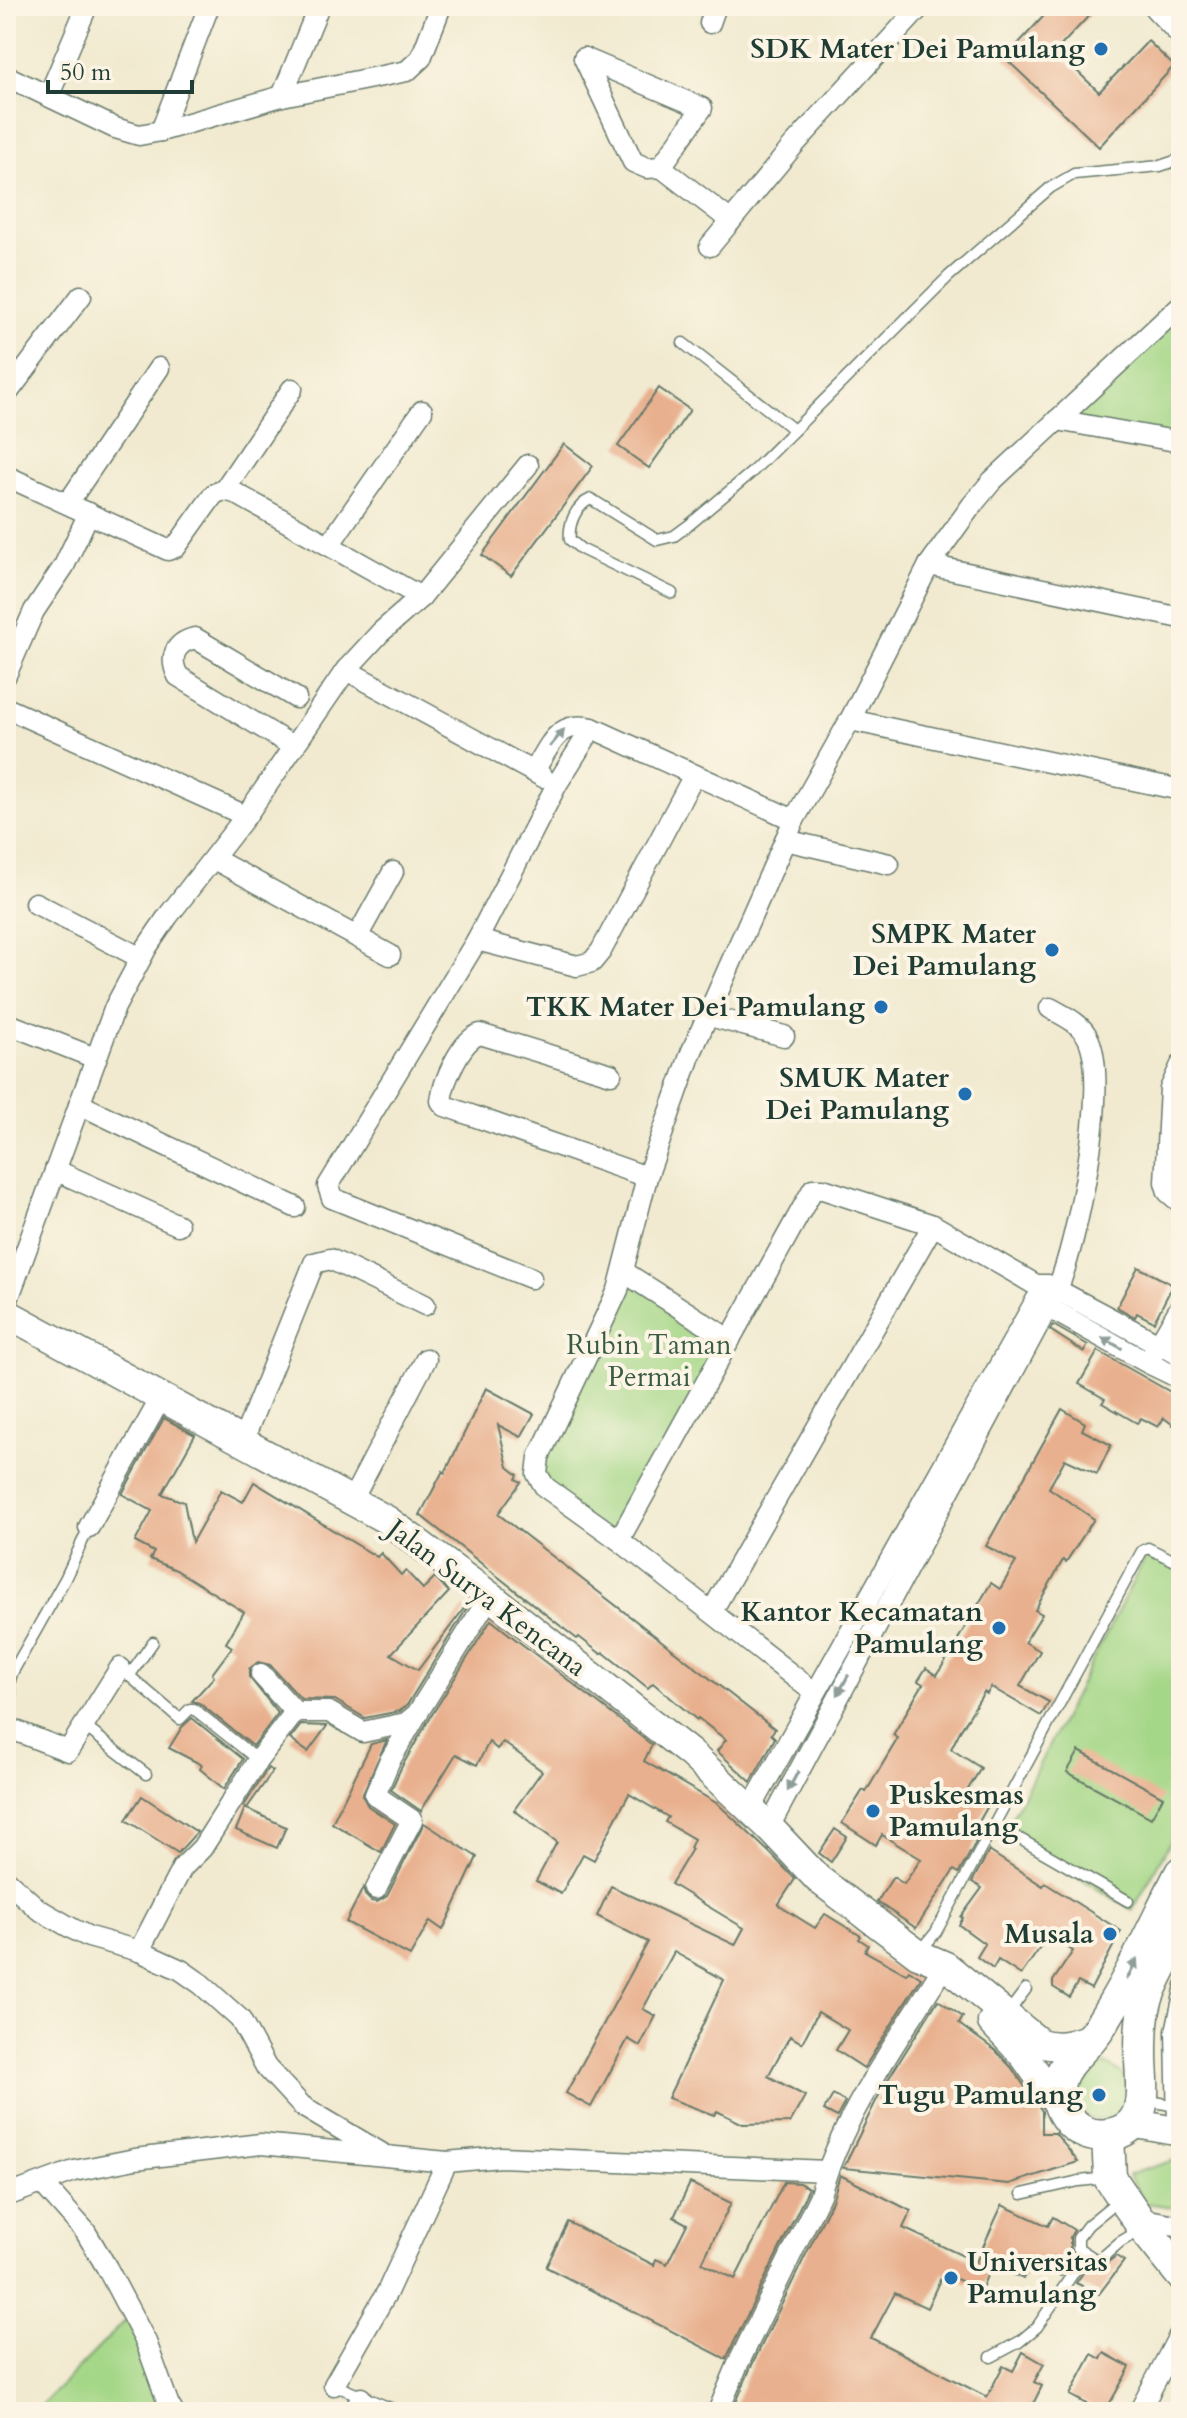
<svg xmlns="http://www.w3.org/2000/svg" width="1187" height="2418" viewBox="0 0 1187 2418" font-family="Cardo,serif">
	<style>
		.green { fill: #a4d787; stroke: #628a5e; stroke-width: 2 }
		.building { fill: #e8b08e }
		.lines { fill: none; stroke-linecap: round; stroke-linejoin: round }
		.lane-casing { stroke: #687a6b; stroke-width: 13 }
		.street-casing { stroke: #687a6b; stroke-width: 23 }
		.secondary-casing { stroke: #687a6b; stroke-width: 31 }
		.primary-casing { stroke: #687a6b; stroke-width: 35 }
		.lane { stroke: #fff; stroke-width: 10 }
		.street { stroke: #fff; stroke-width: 20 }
		.secondary { stroke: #fff; stroke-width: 28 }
		.primary { stroke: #fff; stroke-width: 32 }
		.oneway { fill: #8f9e9a }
		.poi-dot { fill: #1f6fb2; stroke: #fcf5e5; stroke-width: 3 }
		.labels { text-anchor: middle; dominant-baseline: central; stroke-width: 8; stroke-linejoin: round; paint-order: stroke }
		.poi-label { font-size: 28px; font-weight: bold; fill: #1f3d34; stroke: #fcf5e5; text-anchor: end }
		.park-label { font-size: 28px; fill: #3a5c45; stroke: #fcf5e5 }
		.street-label { font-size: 28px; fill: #1f3d34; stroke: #fcf5e5 }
	</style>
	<rect width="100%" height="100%" fill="#fcf5e5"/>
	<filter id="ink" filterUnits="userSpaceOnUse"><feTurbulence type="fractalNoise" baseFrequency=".0125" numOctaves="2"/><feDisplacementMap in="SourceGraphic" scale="16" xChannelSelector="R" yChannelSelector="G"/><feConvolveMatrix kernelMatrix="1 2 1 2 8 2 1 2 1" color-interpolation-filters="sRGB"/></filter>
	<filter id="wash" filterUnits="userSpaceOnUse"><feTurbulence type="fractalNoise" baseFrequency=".006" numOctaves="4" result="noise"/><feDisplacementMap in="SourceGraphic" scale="32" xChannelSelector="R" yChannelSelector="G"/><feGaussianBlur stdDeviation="1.8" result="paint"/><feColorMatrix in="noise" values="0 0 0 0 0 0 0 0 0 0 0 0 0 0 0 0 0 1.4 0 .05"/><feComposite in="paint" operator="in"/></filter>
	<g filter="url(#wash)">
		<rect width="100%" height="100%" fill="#f1ead0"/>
		<g class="green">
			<path d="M1181 305V440L1057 420Z"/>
			<path d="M624 1272 730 1340 619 1540 545 1487 539 1457Z"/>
			<path d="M1148 1552 1181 1570V1822L1133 1910 1004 1833Z"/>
			<circle cx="1100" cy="2092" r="28"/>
			<path d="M1181 2158V2208L1145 2203 1128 2175Z"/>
			<path d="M128 2318 164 2406 158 2412H35Z"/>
		</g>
		<g id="blocks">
			<g class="building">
				<path d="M1053 6H1098L1056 51 1099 92 1148 41 1174 66 1099 147 1005 58Z"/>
				<path d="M659 388 690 410 649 468 618 446Z"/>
				<path d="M564 444 593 466 511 576 482 555Z"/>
				<path d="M1138 1267 1173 1285 1154 1322 1137 1313 1135 1317 1117 1307Z"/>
				<path d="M1053 1325 1088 1345 1084 1352 1050 1330Z"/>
				<path d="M1098 1351 1181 1398V1431L1164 1418 1158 1427 1141 1418 1137 1423 1102 1403 1105 1399 1079 1384Z"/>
				<path d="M486 1388 534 1414 521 1437 498 1425 508 1467 518 1475 516 1479 521 1482 498 1514 775 1729 771 1734 775 1738 751 1782 717 1751 726 1740 698 1718 697 1720 653 1683 648 1688 603 1652 601 1654 579 1637 577 1639 420 1515 443 1471 445 1473Z"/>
				<path d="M1062 1409 1085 1423 1082 1430 1111 1445 1097 1474 1065 1459 1049 1488 1094 1519 1066 1562 1063 1560 1035 1610 1042 1614 1025 1642 1040 1651 1020 1686 1049 1702 1041 1716 991 1687 987 1694 984 1692 959 1733 951 1749 981 1768 967 1791 989 1804 973 1832 977 1835 973 1840 976 1842 959 1873 954 1870 916 1928 877 1902 893 1877 904 1884 921 1859 882 1835 876 1845 842 1823 863 1790 866 1792 898 1738 893 1735 923 1684 918 1681 926 1668 937 1675 991 1583 1000 1589 1016 1562 986 1546Z"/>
				<path d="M164 1418 195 1435 162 1494 184 1502 192 1542 221 1490 243 1502 254 1482 377 1557 381 1553 401 1575 406 1571 423 1589 435 1577 449 1592 391 1654 418 1670 465 1607 467 1608 407 1705 400 1711 365 1718 335 1700 301 1699 270 1665 258 1662 249 1669V1677L278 1713 253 1746 199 1703 192 1701 214 1677 212 1674 232 1647 226 1643 244 1612 176 1570 150 1559 154 1552 135 1542 152 1511 122 1494Z"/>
				<path d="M491 1620 652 1745 644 1761 718 1804 770 1853 795 1879 778 1905 815 1928 825 1914 861 1936 859 1939 868 1945 865 1951 906 1974 909 1970 921 1978 864 2068 836 2050 848 2030 818 2012 802 2043 790 2036 768 2076 805 2096 790 2123 743 2124 717 2111 714 2115 668 2098 724 1980 674 1952 643 2009 656 2016 640 2046 628 2039 591 2107 566 2093 648 1942 597 1916 611 1886 735 1945 744 1928 671 1884 692 1849 690 1848 694 1839 665 1822 668 1817 629 1794 594 1860 583 1854 561 1894 536 1881 557 1842 514 1810 542 1771 503 1742 497 1749 489 1742 477 1765 456 1754 421 1811 391 1790 401 1768 428 1721Z"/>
				<path d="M192 1718 243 1759 224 1789 200 1769 202 1765 169 1748 182 1727Z"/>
				<path d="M301 1725 327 1726 308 1752 290 1739Z"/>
				<path d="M387 1740 362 1795 368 1806 395 1824 381 1852 332 1823 371 1744Z"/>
				<path d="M1079 1751 1163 1797 1151 1818 1067 1772Z"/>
				<path d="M268 1768 273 1771 247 1808 244 1806Z"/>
				<path d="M142 1796 197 1832 178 1853 126 1820Z"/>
				<path d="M245 1808 286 1827 277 1848 236 1830Z"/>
				<path d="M424 1823 477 1857 443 1930 430 1921 410 1956 346 1922 363 1888 365 1895 371 1901 377 1902 387 1896Z"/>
				<path d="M835 1829 847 1837 831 1862 819 1853Z"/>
				<path d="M989 1851 1043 1886 1045 1883 1121 1931 1091 1989 1078 1982 1069 1997 1053 1987V1981L1073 1951 1049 1935 1021 1975 998 1960 993 1969 977 1957 985 1944 959 1925 963 1918 961 1917 982 1888 972 1882Z"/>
				<path d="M938 2000 963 2017 959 2024 996 2051 1011 2067 1042 2111V2133H1055L1078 2162 1009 2184 843 2168 882 2089Z"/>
				<path d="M833 2095 845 2102 837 2117 824 2110Z"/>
				<path d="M840 2175 911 2211 903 2228 976 2262 1002 2205 1048 2226 1053 2217 1074 2230 1070 2237V2248L1075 2256 1061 2276 1031 2262 1023 2279 992 2264 981 2290 943 2273 927 2308 895 2293 871 2338 987 2397 1003 2366 1013 2371 1023 2352 1044 2364 1034 2382 1042 2386 1029 2412H732L750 2369 832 2201Z"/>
				<path d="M784 2182 799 2183 809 2188 726 2359 546 2267 568 2222 654 2265 656 2259 667 2264 687 2224 674 2217 690 2183 731 2203 702 2263 735 2279Z"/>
				<path d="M1116 2256 1124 2261 1099 2294 1076 2283 1089 2264 1099 2269Z"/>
				<path d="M1104 2353 1130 2367 1105 2412H1101L1070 2395 1092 2354 1101 2359Z"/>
			</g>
		</g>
	</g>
	<g filter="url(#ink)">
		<use href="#blocks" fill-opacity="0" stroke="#687a6b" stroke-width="2"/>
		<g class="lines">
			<g class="lane-casing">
				<g id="lane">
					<path d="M683 343 794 430"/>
					<path d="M672 593 581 549 570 540C568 525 575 506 591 499L657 540 674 536 689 525 751 473 949 276 1050 188 1074 174 1160 166 1181 159"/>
					<path d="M120 1668 180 1719 190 1709H194L258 1760"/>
					<path d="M130 1675 153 1642"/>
					<path d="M11 1694 9 1684 12 1673 65 1579 89 1527"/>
					<path d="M84 1726 146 1774"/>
					<path d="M994 1824 1128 1901"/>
					<path d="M920 1952 936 1932 1142 1551 1148 1548 1181 1564"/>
					<path d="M1008 2013 1026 1989"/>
					<path d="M1145 2100 1181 2107"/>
					<path d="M1173 2126 1171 2031 1181 1985"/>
					<path d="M1022 2194 1079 2181 1108 2178"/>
					<path d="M1121 2198 1088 2225 1078 2238V2248L1098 2261 1120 2242 1142 2229"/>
					<path d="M991 2357 1019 2342 1037 2327 1086 2254"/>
					<path d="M334 2385 400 2412"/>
				</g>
			</g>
			<g class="street-casing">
				<g id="street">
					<path d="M710 23 716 6"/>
					<path d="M584 58 633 162 647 168 661 167 731 221"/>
					<path d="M584 58 702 108 661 167"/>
					<path d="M6 76 115 128 139 135 161 131 282 96 407 71 421 58 441 6"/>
					<path d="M49 95 87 6"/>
					<path d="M282 96 319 6"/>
					<path d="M161 131 209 6"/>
					<path d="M710 246 793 146 921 6"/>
					<path d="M6 395 81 296"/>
					<path d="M1057 420 1181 442"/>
					<path d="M6 476 168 550 176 547 214 494 224 490 235 493 421 597"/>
					<path d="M224 490 292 389"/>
					<path d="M68 503 159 368"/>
					<path d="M329 545 422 411"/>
					<path d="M929 565 1181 618"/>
					<path d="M346 670 543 777"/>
					<path d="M6 675 34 611 64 566 89 513"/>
					<path d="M6 708 246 816"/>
					<path d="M850 720 1181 790"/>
					<path d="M294 747 178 676C169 658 174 643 195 638L296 698"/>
					<path d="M534 771C550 746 557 720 592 728L794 820"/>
					<path d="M785 840 889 864"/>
					<path d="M214 859 390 955"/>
					<path d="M35 903 141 958"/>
					<path d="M357 937 393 872"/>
					<path d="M477 940 577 966 592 962 601 951 694 775"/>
					<path d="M706 1015 784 1036"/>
					<path d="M11 1025 95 1058"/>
					<path d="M1181 1065 1170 1089 1165 1182 1168 1192 1181 1203"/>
					<path d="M611 1074 480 1034C461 1040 443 1082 441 1101L445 1106 647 1177"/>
					<path d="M79 1104 295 1207"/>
					<path d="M55 1170 178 1225"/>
					<path d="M624 1272 730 1340"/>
					<path d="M531 1278 332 1198 328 1186 477 940 557 784 592 728"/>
					<path d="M1037 1301 1148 1363 1181 1379"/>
					<path d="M6 1305 115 1007 147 947 168 916 246 816 346 670 381 632 421 597 528 465"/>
					<path d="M1152 1356 1181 1306"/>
					<path d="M242 1443 314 1263 330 1259 425 1305"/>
					<path d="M351 1502 426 1359"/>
					<path d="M89 1527 162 1396"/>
					<path d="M619 1540 813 1189H823L933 1225 1036 1285H1048L1181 1356"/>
					<path d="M712 1611 933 1225"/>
					<path d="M261 1674 295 1712"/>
					<path d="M815 1693 619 1540 545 1487 537 1474 539 1457 618 1290 647 1177 691 1053 794 820 850 720 929 565 972 505 992 481 1181 305"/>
					<path d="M6 1727 68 1751 120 1668"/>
					<path d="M750 1810 1036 1300"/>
					<path d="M769 1827 1057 1290C1077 1243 1110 1083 1088 1038 1081 1023 1064 1016 1050 1008"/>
					<path d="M6 1880 38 1909 73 1929 89 1937 139 1951 181 1970 201 1984 240 2019 266 2067 302 2106 381 2153"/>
					<path d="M376 1889 412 1820 375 1795 389 1762 417 1714 490 1596"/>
					<path d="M139 1951 182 1868 202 1848 258 1760 295 1712H329L363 1732 406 1723 417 1714"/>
					<path d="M43 2184 85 2231 107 2268 146 2342 168 2403 173 2412"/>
					<path d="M6 2196 74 2171 135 2159 261 2144 447 2162 501 2157 827 2171"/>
					<path d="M1137 2218 1181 2226"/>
					<path d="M334 2385 387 2292 447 2162"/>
					<path d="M354 2412 361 2398"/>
					<path d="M718 2412 738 2364 820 2195C842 2116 894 2047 937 1977"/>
					<path d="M1139 2412 1181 2332"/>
				</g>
			</g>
			<g class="secondary-casing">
				<g id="secondary">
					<path d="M1158 6 1181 30"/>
					<path d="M6 1313 387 1520 490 1596 691 1754 769 1827 818 1879 918 1954 946 1966 1040 2043C1060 2049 1074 2044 1093 2037"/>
					<path d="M992 2022 1024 2056 1061 2108"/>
					<path d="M1131 2123 1181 2132"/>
				</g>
			</g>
			<g class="primary-casing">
				<g id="primary">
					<path d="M1181 1873C1159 1916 1139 1961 1114 2003 1107 2015 1100 2028 1091 2038 1080 2052 1063 2064 1059 2082 1052 2111 1078 2140 1108 2135 1152 2128 1141 2086 1141 2056 1141 2037 1141 2013 1148 1995 1156 1973 1170 1951 1181 1930"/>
					<path d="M1108 2135 1110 2178 1144 2228 1181 2274"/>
				</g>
			</g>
			<use href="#lane" class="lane"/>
			<use href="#street" class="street"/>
			<use href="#secondary" class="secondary"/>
			<use href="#primary" class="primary"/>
		</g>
		<defs><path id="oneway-solid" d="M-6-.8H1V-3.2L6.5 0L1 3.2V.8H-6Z" transform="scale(2)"/></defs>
		<g class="oneway">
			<use href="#oneway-solid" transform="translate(557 738) rotate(-51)"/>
			<use href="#oneway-solid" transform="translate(1112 1343) rotate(-151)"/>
			<use href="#oneway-solid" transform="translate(843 1685) rotate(118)"/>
			<use href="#oneway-solid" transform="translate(793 1781) rotate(118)"/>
			<use href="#oneway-solid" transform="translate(1132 1969) rotate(-63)"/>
		</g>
	</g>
	<g class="poi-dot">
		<circle cx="1101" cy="49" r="8"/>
		<circle cx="1052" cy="950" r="8"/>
		<circle cx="881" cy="1007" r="8"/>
		<circle cx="965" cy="1094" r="8"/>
		<circle cx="999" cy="1628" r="8"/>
		<circle cx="873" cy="1811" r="8"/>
		<circle cx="1110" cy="1934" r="8"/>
		<circle cx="1099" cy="2095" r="8"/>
		<circle cx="951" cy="2278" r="8"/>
	</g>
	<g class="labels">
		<g class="poi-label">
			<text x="1085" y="49">SDK Mater Dei Pamulang</text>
			<text x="1036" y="934">SMPK Mater<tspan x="1036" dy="32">Dei Pamulang</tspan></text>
			<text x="865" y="1007">TKK Mater Dei Pamulang</text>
			<text x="949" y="1078">SMUK Mater<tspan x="949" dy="32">Dei Pamulang</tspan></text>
			<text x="983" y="1612">Kantor Kecamatan<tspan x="983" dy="32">Pamulang</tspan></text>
			<text x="889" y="1795" text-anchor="start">Puskesmas<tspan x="889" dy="32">Pamulang</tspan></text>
			<text x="1094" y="1934">Musala</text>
			<text x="1083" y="2095">Tugu Pamulang</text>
			<text x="967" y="2262" text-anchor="start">Universitas<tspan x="967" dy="32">Pamulang</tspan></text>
		</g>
		<g class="park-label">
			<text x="649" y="1345">Rubin Taman<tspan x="649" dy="32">Permai</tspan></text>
		</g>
		<g class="street-label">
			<text transform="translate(487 1598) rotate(37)">Jalan Surya Kencana</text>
		</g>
	</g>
	<rect width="1187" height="2418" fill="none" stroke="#fcf5e5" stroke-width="32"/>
	<path d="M48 80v12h144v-12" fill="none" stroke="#1f3d34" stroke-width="4"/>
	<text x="60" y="80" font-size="24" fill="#1f3d34" stroke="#fcf5e5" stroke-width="6" paint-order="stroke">50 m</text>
</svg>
